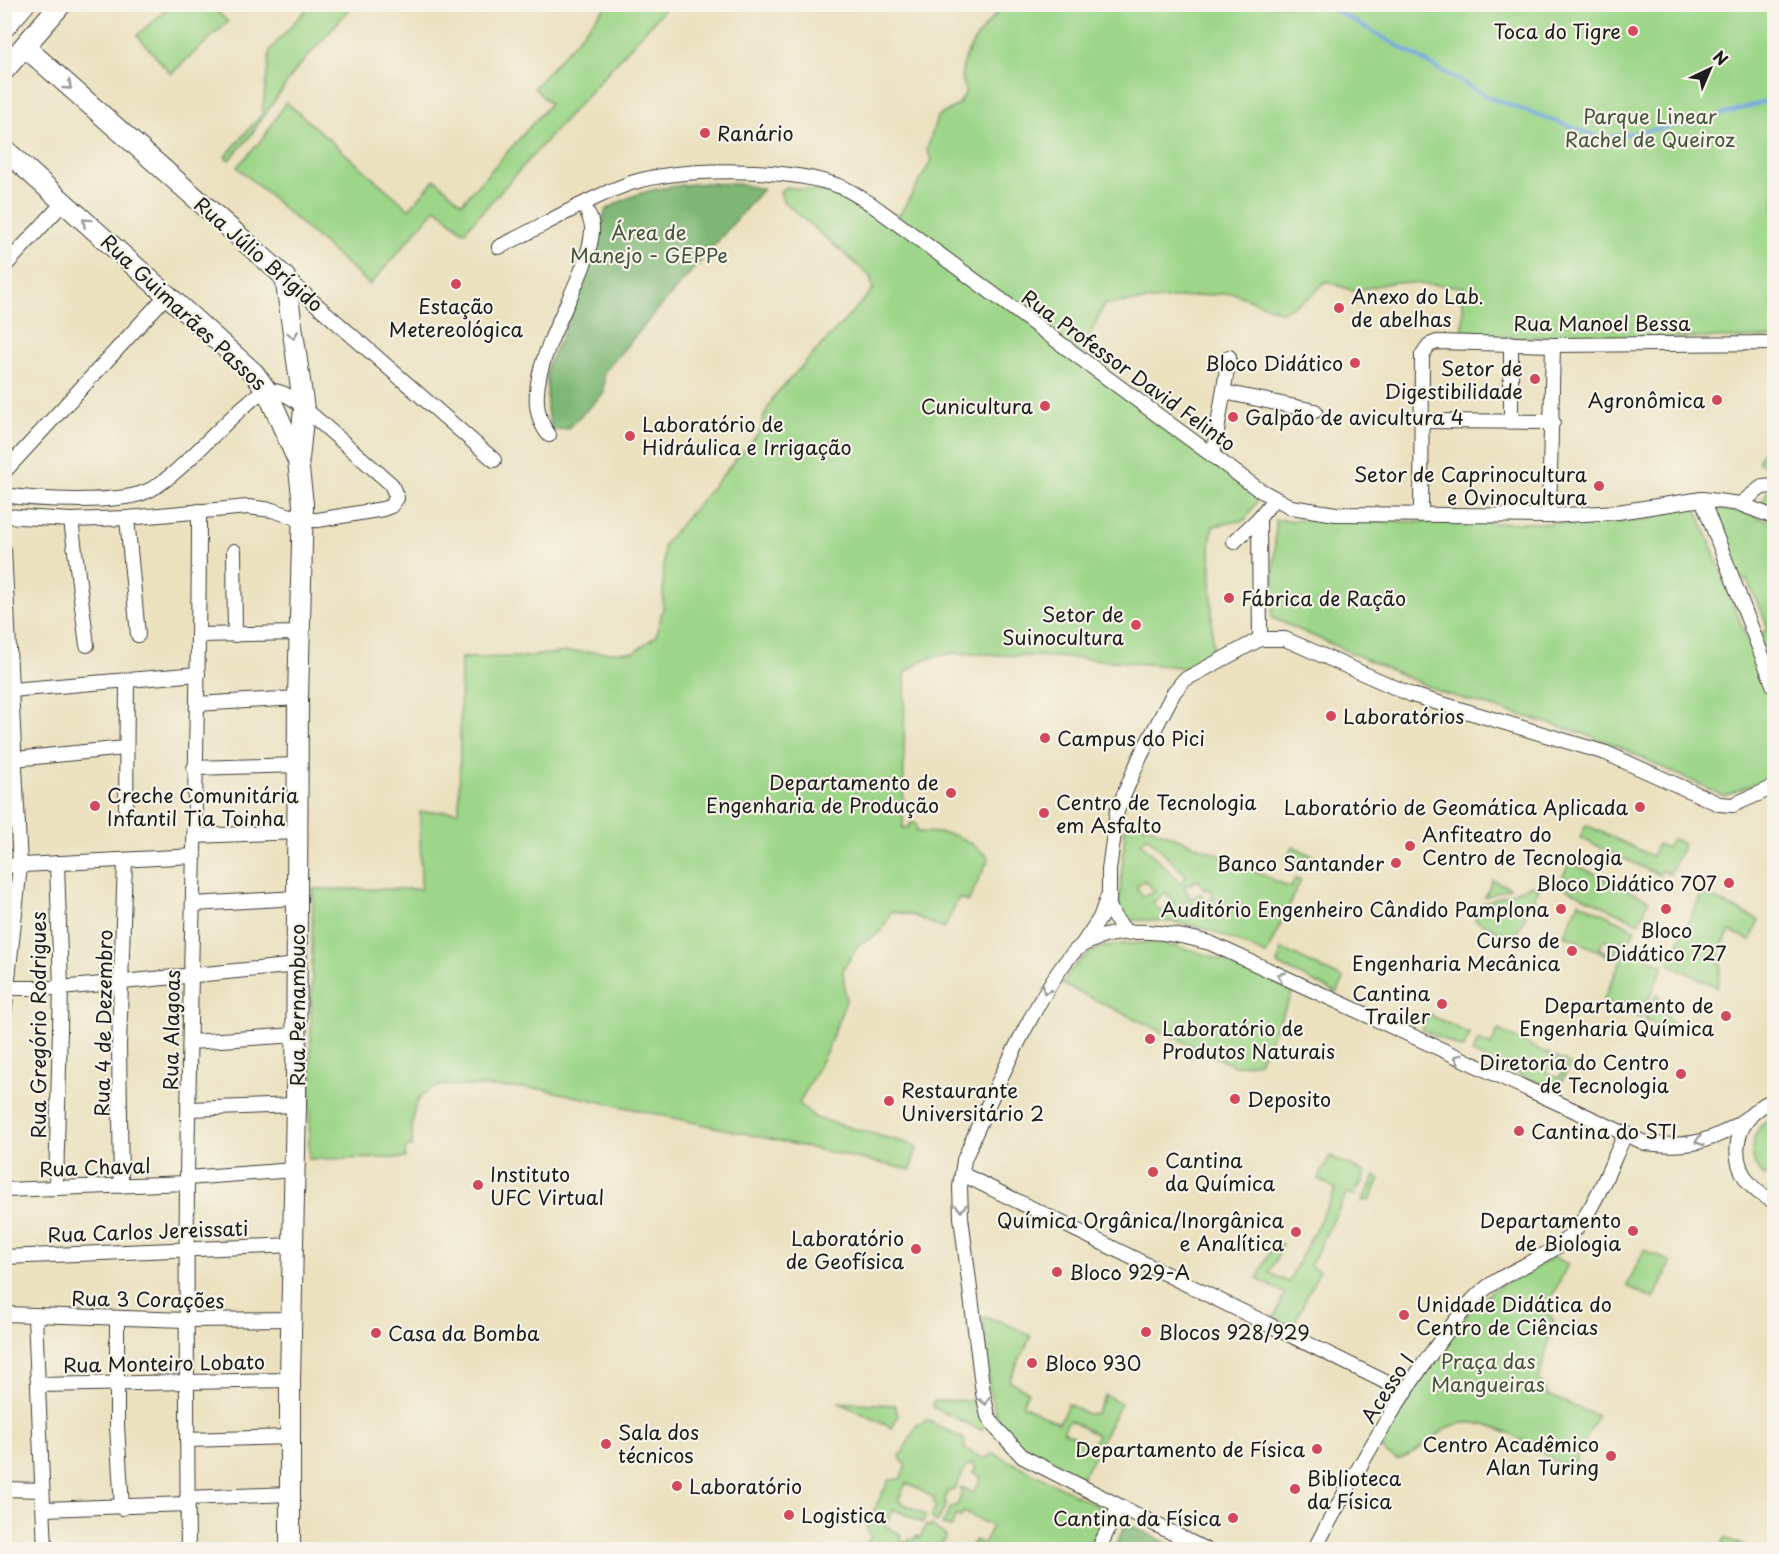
<svg xmlns="http://www.w3.org/2000/svg" width="1779" height="1554" viewBox="0 0 1779 1554" font-family="'Playpen Sans',sans-serif">
	<style>
		.green { fill: #9dd688; stroke: #5c7952; stroke-width: 1.5; fill-rule: evenodd }
		.forest { fill: #7eb774; stroke: #4d6a48; stroke-width: 1.5 }
		.lines { fill: none; stroke-linecap: round; stroke-linejoin: round }
		.stream { stroke: #74a8e1; stroke-width: 4 }
		.street-casing { stroke: #3b3a34; stroke-width: 16 }
		.secondary-casing { stroke: #3b3a34; stroke-width: 22 }
		.primary-casing { stroke: #3b3a34; stroke-width: 23 }
		.street { stroke: #fff; stroke-width: 14 }
		.secondary { stroke: #fff; stroke-width: 20 }
		.primary { stroke: #fff; stroke-width: 21 }
		.oneway { stroke: #999 }
		.poi-dot { fill: #d1495b; stroke: #f7f3e8; stroke-width: 2 }
		.labels { text-anchor: middle; dominant-baseline: central; stroke-width: 4.5; stroke-linejoin: round; paint-order: stroke }
		.poi-label { font-size: 20px; fill: #1c1c1c; stroke: #f7f3e8; text-anchor: start }
		.park-label { font-size: 20px; fill: #43543c; stroke: #f7f3e8 }
		.street-label { font-size: 20px; fill: #1c1c1c; stroke: #f7f3e8 }
	</style>
	<rect width="100%" height="100%" fill="#f7f3e8"/>
	<filter id="ink" filterUnits="userSpaceOnUse"><feTurbulence type="fractalNoise" baseFrequency=".0167" numOctaves="2"/><feDisplacementMap in="SourceGraphic" scale="12" xChannelSelector="R" yChannelSelector="G"/><feConvolveMatrix kernelMatrix="1 2 1 2 8 2 1 2 1" color-interpolation-filters="sRGB"/></filter>
	<filter id="wash" filterUnits="userSpaceOnUse"><feTurbulence type="fractalNoise" baseFrequency=".008" numOctaves="4" result="noise"/><feDisplacementMap in="SourceGraphic" scale="24" xChannelSelector="R" yChannelSelector="G"/><feGaussianBlur stdDeviation="1.35" result="paint"/><feColorMatrix in="noise" values="0 0 0 0 0 0 0 0 0 0 0 0 0 0 0 0 0 1.4 0 .05"/><feComposite in="paint" operator="in"/></filter>
	<g filter="url(#wash)">
		<rect width="100%" height="100%" fill="#ebe1bf"/>
		<g class="green">
			<path d="M173 4 211 5 228 22 171 74 137 35Z"/>
			<path d="M310 5H353L295 71 248 139 229 160 225 157 262 114 270 50Z"/>
			<path d="M607 5H668L464 232 436 208 370 285 237 167 264 137 286 102 409 209 435 179 462 203 550 104 534 88Z"/>
			<path d="M967 5H1774V338L1463 337V287L1395 282 1353 291 1326 281 1312 296 1282 312 1233 293 1105 304 1081 352 1193 449 1259 498 1245 520 1213 526 1210 546 1213 653 1190 668 1079 658 952 653 923 660 905 673 903 828H907L911 823H916L917 832C952 833 962 833 989 858L968 902 959 898 944 929 915 916 891 911 882 931 858 945 843 970 846 1001 827 1050 799 1104 816 1118 917 1146 911 1170 542 1089 444 1085C408 1093 413 1117 412 1147H406L405 1158 309 1159 313 889H421L420 812 459 811 461 658 523 657 566 652H634L656 636 663 608 664 544 761 430 763 418 774 396 873 290 870 276 783 201 780 192 787 187 831 193 899 216 932 160 927 150 937 117 958 105 966 92C951 63 981 30 1000 10L994 6Z"/>
			<path d="M1774 426V470L1758 462Z"/>
			<path d="M1768 490 1774 493V510L1762 503Z"/>
			<path d="M1694 506 1698 512 1764 683 1774 701V776L1724 796 1617 746 1582 733 1443 693 1272 618 1276 520 1602 524 1645 520 1679 507Z"/>
			<path d="M1713 507 1749 514 1774 523V678L1759 638 1768 627 1747 580 1736 578 1711 512Z"/>
			<path d="M1126 818 1215 853 1291 888 1295 879 1301 880 1266 955C1211 929 1189 919 1127 920L1119 909ZM1147 836 1187 876 1181 883 1141 843ZM1145 880 1155 892 1143 896 1136 887ZM1199 880 1204 890 1210 888 1214 898 1205 902 1201 894 1190 898 1184 886ZM1166 892 1174 903 1161 912 1153 902ZM1186 900 1195 909 1187 917 1178 908Z"/>
			<path d="M1586 825 1652 856 1658 844 1667 848 1672 839 1684 844 1670 874 1662 870 1659 875 1580 838Z"/>
			<path d="M1293 846 1313 856 1308 866 1303 868 1286 859Z"/>
			<path d="M1570 862 1649 900 1639 923 1559 885Z"/>
			<path d="M1493 880 1510 888 1485 897Z"/>
			<path d="M1532 885 1539 888 1514 939 1475 920 1483 903Z"/>
			<path d="M1702 893 1759 920 1751 940 1730 931 1720 949 1721 969 1717 987 1668 964Z"/>
			<path d="M1579 902 1635 929 1629 942 1623 940 1615 959 1564 935ZM1603 940 1617 946 1613 955 1599 949Z"/>
			<path d="M1148 943C1199 945 1247 971 1293 992L1259 1062 1234 1066 1062 984C1086 944 1105 944 1148 943Z"/>
			<path d="M1627 948 1664 965 1640 1018 1603 1001Z"/>
			<path d="M1282 949 1344 979 1337 993 1277 964Z"/>
			<path d="M1657 993 1676 1034 1645 1019Z"/>
			<path d="M1428 1014 1470 1034 1463 1049 1421 1029Z"/>
			<path d="M1498 1030 1570 1064 1557 1092 1472 1053 1478 1040 1491 1046ZM1552 1060 1565 1066 1559 1078 1546 1072Z"/>
			<path d="M1774 1116C1775 1138 1779 1161 1764 1177 1745 1158 1750 1128 1774 1116Z"/>
			<path d="M1330 1156 1366 1173 1354 1196 1347 1193 1310 1266 1319 1271 1294 1324 1289 1326 1274 1318 1285 1293 1257 1279 1275 1241 1283 1245 1269 1273 1288 1282 1336 1189 1318 1179Z"/>
			<path d="M1375 1176 1380 1179 1370 1200 1362 1201Z"/>
			<path d="M1644 1250 1671 1262 1654 1299 1627 1286Z"/>
			<path d="M1554 1257 1568 1264 1546 1309 1554 1321 1539 1379 1548 1395 1597 1416 1570 1471C1543 1453 1488 1413 1455 1425 1436 1432 1422 1450 1403 1458L1397 1460 1385 1453 1381 1441 1457 1326 1478 1303 1494 1289Z"/>
			<path d="M983 1317 1003 1322 1031 1336 1009 1381 1028 1391 1022 1405 1059 1423 1068 1404 1087 1414 1096 1413 1105 1395 1121 1403 1082 1478C1050 1462 1005 1445 994 1408 986 1384 986 1343 983 1317ZM1069 1420 1097 1435 1092 1446 1063 1431Z"/>
			<path d="M976 1400 986 1425 981 1430 934 1408 932 1403 935 1401Z"/>
			<path d="M838 1402 895 1405 898 1416 892 1428Z"/>
			<path d="M927 1420 964 1439 965 1449 984 1459 993 1453 1102 1508 1104 1516 1088 1549 971 1548 975 1540 983 1544 992 1526 963 1512 961 1517 956 1515 951 1527 942 1525 951 1507 957 1505 961 1497V1487L973 1493 981 1477 973 1473 976 1467 973 1464 967 1465 955 1488 948 1491 945 1499 946 1505 937 1523 931 1517 936 1505 933 1503 935 1498 906 1483 898 1501 926 1515 922 1523 894 1509 885 1526 901 1534 899 1539 907 1543 909 1539 914 1540 916 1536 920 1538 926 1525 930 1527 931 1525 946 1536 940 1547 944 1549H864L871 1536 866 1527 889 1480 900 1479 906 1466 900 1457 917 1425Z"/>
			<path d="M1725 1538 1751 1549H1720Z"/>
		</g>
		<g class="forest">
			<path d="M706 183 738 184 763 189 604 372V393L567 429 552 430 547 410V366L563 334 606 210C636 189 671 186 706 183Z"/>
			<path d="M1126 1523 1179 1549H1114Z"/>
		</g>
		<g class="lines">
			<path class="stream" d="M1324 4 1488 97 1602 138 1693 123 1774 99"/>
		</g>
	</g>
	<g filter="url(#ink)">
		<g class="lines">
			<g class="street-casing">
				<g id="street">
					<path d="M499 247C539 228 590 197 631 183 683 167 788 167 839 186 850 190 861 198 871 204L1258 489 1291 507 1336 514 1549 516 1618 512 1702 499 1740 504 1774 517"/>
					<path d="M4 267 64 202"/>
					<path d="M285 277 494 460"/>
					<path d="M1511 343V421"/>
					<path d="M1224 392 1315 411"/>
					<path d="M1422 421 1553 422"/>
					<path d="M549 435C506 383 589 287 592 231 593 222 588 214 584 205"/>
					<path d="M1213 456 1229 357"/>
					<path d="M4 472 167 295"/>
					<path d="M4 495C37 500 116 504 145 492 174 481 220 425 248 403 253 398 260 392 267 391 278 389 288 395 296 401L391 484 397 498 391 506 383 509 318 520H303L272 510 248 507 127 518 71 520 4 516"/>
					<path d="M1702 499 1774 687"/>
					<path d="M1740 504 1762 487 1774 486"/>
					<path d="M1421 514 1422 355 1429 345 1437 342 1553 345 1774 343"/>
					<path d="M1549 516 1553 345"/>
					<path d="M127 518 138 635"/>
					<path d="M71 520 87 645"/>
					<path d="M1234 542 1259 518"/>
					<path d="M4 550 20 866 4 1015"/>
					<path d="M234 551 235 635"/>
					<path d="M199 635 300 633"/>
					<path d="M1260 639 1259 518 1274 499"/>
					<path d="M12 690 198 674"/>
					<path d="M197 704 298 698"/>
					<path d="M15 759 125 748"/>
					<path d="M194 768 299 765"/>
					<path d="M126 815 127 680"/>
					<path d="M195 836 298 832"/>
					<path d="M4 866 195 856"/>
					<path d="M194 904 297 898"/>
					<path d="M1127 933 1114 917 1109 906V870L1117 811 1140 757 1174 692 1184 680 1260 639H1285L1412 695 1606 753 1719 804 1733 805 1774 787"/>
					<path d="M1082 945 1100 918 1108 896"/>
					<path d="M6 988H61L298 965"/>
					<path d="M190 1042 297 1035"/>
					<path d="M1774 1100C1725 1119 1725 1181 1774 1201"/>
					<path d="M189 1109 296 1105"/>
					<path d="M962 1174 1406 1392"/>
					<path d="M187 1178 294 1170"/>
					<path d="M121 1186 119 1046 125 860"/>
					<path d="M56 1187 61 988 57 863"/>
					<path d="M4 1190 187 1183"/>
					<path d="M4 1257 294 1245"/>
					<path d="M4 1314 186 1320 291 1319"/>
					<path d="M35 1316 45 1550"/>
					<path d="M117 1318V1426L122 1508"/>
					<path d="M40 1385 290 1380"/>
					<path d="M187 1440 290 1437"/>
					<path d="M4 1489 42 1490"/>
					<path d="M187 1498 289 1494"/>
					<path d="M44 1509 187 1504"/>
					<path d="M188 1550C187 1426 186 1303 187 1179 190 956 199 734 199 511"/>
					<path d="M1098 1550 1119 1506"/>
					<path d="M1206 1550 1023 1457 996 1428 988 1416 983 1393 961 1217 960 1187 964 1160C981 1119 1050 962 1084 944 1123 924 1170 932 1210 943L1645 1143C1686 1148 1714 1143 1748 1117"/>
					<path d="M1314 1550C1358 1467 1410 1374 1470 1303 1494 1275 1529 1267 1558 1246 1593 1220 1607 1171 1626 1133"/>
				</g>
			</g>
			<g class="secondary-casing">
				<g id="secondary">
					<path d="M25 47 285 277 304 409 299 459"/>
					<path d="M4 149 254 373 267 391 298 461 303 504 298 698 296 1105 290 1380V1550"/>
				</g>
			</g>
			<g class="primary-casing">
				<g id="primary">
					<path d="M4 27 24 4"/>
					<path d="M4 70 61 4"/>
				</g>
			</g>
			<use href="#street" class="street"/>
			<use href="#secondary" class="secondary"/>
			<use href="#primary" class="primary"/>
		</g>
		<defs><path id="oneway-chevron" d="M-2-3.5L2.5 0L-2 3.5" fill="none" stroke-width="1.6" stroke-linecap="round" stroke-linejoin="round" transform="scale(1.5)"/></defs>
		<g class="oneway">
			<use href="#oneway-chevron" transform="translate(68 86) rotate(41)"/>
			<use href="#oneway-chevron" transform="translate(86 222) rotate(-138)"/>
			<use href="#oneway-chevron" transform="translate(293 335) rotate(82)"/>
			<use href="#oneway-chevron" transform="translate(1281 976) rotate(-155)"/>
			<use href="#oneway-chevron" transform="translate(1046 990) rotate(120)"/>
			<use href="#oneway-chevron" transform="translate(1458 1058) rotate(-156)"/>
			<use href="#oneway-chevron" transform="translate(1699 1141) rotate(163)"/>
			<use href="#oneway-chevron" transform="translate(961 1208) rotate(87)"/>
			<use href="#oneway-chevron" transform="translate(985 1401) rotate(77)"/>
		</g>
	</g>
	<g class="poi-dot">
		<circle cx="1633" cy="31" r="6"/>
		<circle cx="705" cy="133" r="6"/>
		<circle cx="456" cy="284" r="6"/>
		<circle cx="1339" cy="308" r="6"/>
		<circle cx="1355" cy="363" r="6"/>
		<circle cx="1535" cy="379" r="6"/>
		<circle cx="1717" cy="400" r="6"/>
		<circle cx="1045" cy="406" r="6"/>
		<circle cx="1233" cy="417" r="6"/>
		<circle cx="630" cy="436" r="6"/>
		<circle cx="1599" cy="486" r="6"/>
		<circle cx="1229" cy="598" r="6"/>
		<circle cx="1136" cy="625" r="6"/>
		<circle cx="1331" cy="716" r="6"/>
		<circle cx="1045" cy="738" r="6"/>
		<circle cx="951" cy="793" r="6"/>
		<circle cx="95" cy="806" r="6"/>
		<circle cx="1640" cy="807" r="6"/>
		<circle cx="1044" cy="813" r="6"/>
		<circle cx="1410" cy="846" r="6"/>
		<circle cx="1396" cy="863" r="6"/>
		<circle cx="1729" cy="883" r="6"/>
		<circle cx="1561" cy="909" r="6"/>
		<circle cx="1666" cy="909" r="6"/>
		<circle cx="1572" cy="951" r="6"/>
		<circle cx="1442" cy="1004" r="6"/>
		<circle cx="1726" cy="1016" r="6"/>
		<circle cx="1150" cy="1039" r="6"/>
		<circle cx="1681" cy="1074" r="6"/>
		<circle cx="1235" cy="1099" r="6"/>
		<circle cx="889" cy="1101" r="6"/>
		<circle cx="1519" cy="1131" r="6"/>
		<circle cx="1153" cy="1172" r="6"/>
		<circle cx="478" cy="1185" r="6"/>
		<circle cx="1633" cy="1231" r="6"/>
		<circle cx="1296" cy="1232" r="6"/>
		<circle cx="916" cy="1249" r="6"/>
		<circle cx="1057" cy="1272" r="6"/>
		<circle cx="1404" cy="1315" r="6"/>
		<circle cx="1146" cy="1332" r="6"/>
		<circle cx="376" cy="1333" r="6"/>
		<circle cx="1032" cy="1363" r="6"/>
		<circle cx="606" cy="1444" r="6"/>
		<circle cx="1317" cy="1449" r="6"/>
		<circle cx="1611" cy="1456" r="6"/>
		<circle cx="677" cy="1486" r="6"/>
		<circle cx="1295" cy="1489" r="6"/>
		<circle cx="789" cy="1515" r="6"/>
		<circle cx="1233" cy="1518" r="6"/>
	</g>
	<g class="labels">
		<g class="poi-label">
			<text x="1621" y="31" text-anchor="end">Toca do Tigre</text>
			<text x="717" y="133">Ranário</text>
			<text x="1351" y="296">Anexo do Lab.<tspan x="1351" dy="23">de abelhas</tspan></text>
			<text x="456" y="306" text-anchor="middle">Estação<tspan x="456" dy="23">Metereológica</tspan></text>
			<text x="1343" y="363" text-anchor="end">Bloco Didático</text>
			<text x="1523" y="368" text-anchor="end">Setor de<tspan x="1523" dy="23">Digestibilidade</tspan></text>
			<text x="1705" y="400" text-anchor="end">Agronômica</text>
			<text x="1033" y="406" text-anchor="end">Cunicultura</text>
			<text x="1245" y="417">Galpão de avicultura 4</text>
			<text x="642" y="424">Laboratório de<tspan x="642" dy="23">Hidráulica e Irrigação</tspan></text>
			<text x="1587" y="474" text-anchor="end">Setor de Caprinocultura<tspan x="1587" dy="23">e Ovinocultura</tspan></text>
			<text x="1241" y="598">Fábrica de Ração</text>
			<text x="1124" y="614" text-anchor="end">Setor de<tspan x="1124" dy="23">Suinocultura</tspan></text>
			<text x="1343" y="716">Laboratórios</text>
			<text x="1057" y="738">Campus do Pici</text>
			<text x="939" y="782" text-anchor="end">Departamento de<tspan x="939" dy="23">Engenharia de Produção</tspan></text>
			<text x="107" y="795">Creche Comunitária<tspan x="107" dy="23">Infantil Tia Toinha</tspan></text>
			<text x="1056" y="802">Centro de Tecnologia<tspan x="1056" dy="23">em Asfalto</tspan></text>
			<text x="1628" y="807" text-anchor="end">Laboratório de Geomática Aplicada</text>
			<text x="1422" y="834">Anfiteatro do<tspan x="1422" dy="23">Centro de Tecnologia</tspan></text>
			<text x="1384" y="863" text-anchor="end">Banco Santander</text>
			<text x="1717" y="883" text-anchor="end">Bloco Didático 707</text>
			<text x="1549" y="909" text-anchor="end">Auditório Engenheiro Cândido Pamplona</text>
			<text x="1666" y="930" text-anchor="middle">Bloco<tspan x="1666" dy="23">Didático 727</tspan></text>
			<text x="1560" y="940" text-anchor="end">Curso de<tspan x="1560" dy="23">Engenharia Mecânica</tspan></text>
			<text x="1430" y="993" text-anchor="end">Cantina<tspan x="1430" dy="23">Trailer</tspan></text>
			<text x="1714" y="1005" text-anchor="end">Departamento de<tspan x="1714" dy="23">Engenharia Química</tspan></text>
			<text x="1162" y="1028">Laboratório de<tspan x="1162" dy="23">Produtos Naturais</tspan></text>
			<text x="1669" y="1062" text-anchor="end">Diretoria do Centro<tspan x="1669" dy="23">de Tecnologia</tspan></text>
			<text x="901" y="1090">Restaurante<tspan x="901" dy="23">Universitário 2</tspan></text>
			<text x="1247" y="1099">Deposito</text>
			<text x="1531" y="1131">Cantina do STI</text>
			<text x="1165" y="1160">Cantina<tspan x="1165" dy="23">da Química</tspan></text>
			<text x="490" y="1174">Instituto<tspan x="490" dy="23">UFC Virtual</tspan></text>
			<text x="1284" y="1220" text-anchor="end">Química Orgânica/Inorgânica<tspan x="1284" dy="23">e Analítica</tspan></text>
			<text x="1621" y="1220" text-anchor="end">Departamento<tspan x="1621" dy="23">de Biologia</tspan></text>
			<text x="904" y="1238" text-anchor="end">Laboratório<tspan x="904" dy="23">de Geofísica</tspan></text>
			<text x="1069" y="1272">Bloco 929-A</text>
			<text x="1416" y="1304">Unidade Didática do<tspan x="1416" dy="23">Centro de Ciências</tspan></text>
			<text x="1158" y="1332">Blocos 928/929</text>
			<text x="388" y="1333">Casa da Bomba</text>
			<text x="1044" y="1363">Bloco 930</text>
			<text x="618" y="1432">Sala dos<tspan x="618" dy="23">técnicos</tspan></text>
			<text x="1599" y="1444" text-anchor="end">Centro Acadêmico<tspan x="1599" dy="23">Alan Turing</tspan></text>
			<text x="1305" y="1449" text-anchor="end">Departamento de Física</text>
			<text x="1307" y="1478">Biblioteca<tspan x="1307" dy="23">da Física</tspan></text>
			<text x="689" y="1486">Laboratório</text>
			<text x="801" y="1515">Logistica</text>
			<text x="1221" y="1518" text-anchor="end">Cantina da Física</text>
		</g>
		<g class="park-label">
			<text x="1650" y="116">Parque Linear<tspan x="1650" dy="23">Rachel de Queiroz</tspan></text>
			<text x="649" y="232">Área de<tspan x="649" dy="23">Manejo - GEPPe</tspan></text>
			<text x="1488" y="1361">Praça das<tspan x="1488" dy="23">Mangueiras</tspan></text>
		</g>
		<g class="street-label">
			<text transform="translate(259 254) rotate(41)">Rua Júlio Brígido</text>
			<text transform="translate(184 312) rotate(43)">Rua Guimarães Passos</text>
			<text x="1602" y="323">Rua Manoel Bessa</text>
			<text transform="translate(1129 370) rotate(36)">Rua Professor David Felinto</text>
			<text transform="translate(297 1005) rotate(-90)">Rua Pernambuco</text>
			<text transform="translate(103 1023) rotate(-89)">Rua 4 de Dezembro</text>
			<text transform="translate(38 1025) rotate(-90)">Rua Gregório Rodrigues</text>
			<text transform="translate(171 1030) rotate(-89)">Rua Alagoas</text>
			<text transform="translate(95 1167) rotate(-2)">Rua Chaval</text>
			<text transform="translate(148 1231) rotate(-2)">Rua Carlos Jereissati</text>
			<text transform="translate(148 1299) rotate(1)">Rua 3 Corações</text>
			<text transform="translate(164 1363) rotate(-1)">Rua Monteiro Lobato</text>
			<text transform="translate(1387 1388) rotate(-57)">Acesso I</text>
		</g>
	</g>
	<rect width="1779" height="1554" fill="none" stroke="#f7f3e8" stroke-width="24"/>
	<g transform="translate(1710 69) rotate(44)" stroke="#f7f3e8" stroke-width="4.5" paint-order="stroke">
	<path d="M0-4.5L10 22L0 15L-10 22Z" fill="#1c1c1c"/>
	<text y="-9" font-size="16" font-weight="bold" text-anchor="middle" fill="#1c1c1c">N</text>
	</g>
</svg>
